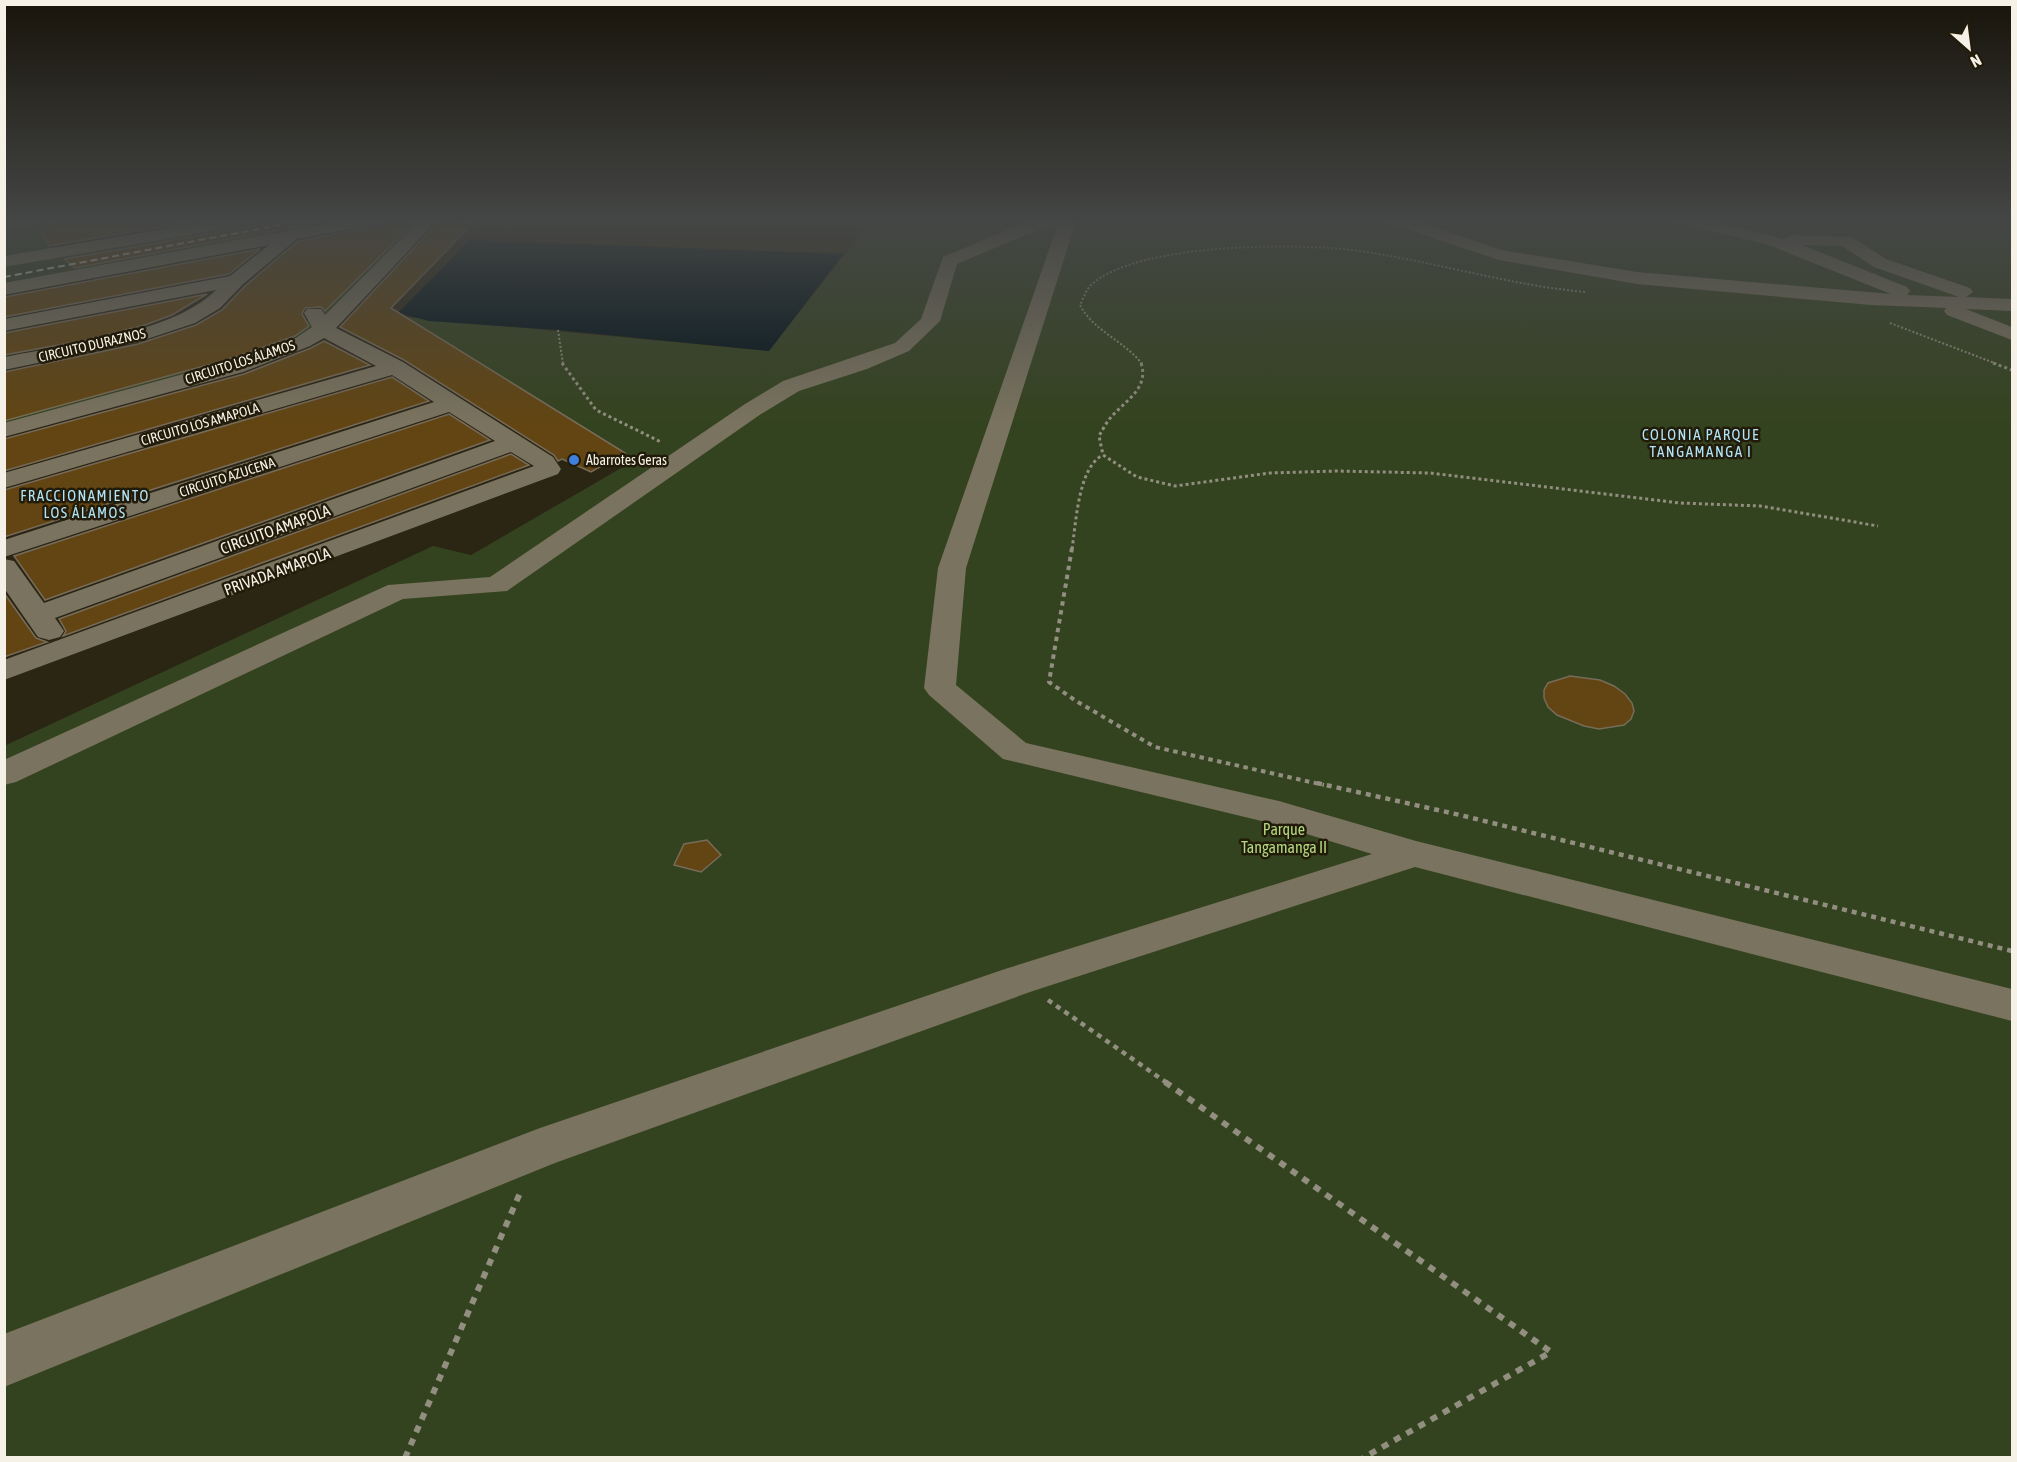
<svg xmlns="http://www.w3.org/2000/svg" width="2017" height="1462" viewBox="0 0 2017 1462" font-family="'Asap Condensed',sans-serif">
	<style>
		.built { fill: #352d14 }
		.green { fill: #34431f }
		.water { fill: #00121a }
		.building { fill: #624512; stroke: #776b59; stroke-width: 1.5 }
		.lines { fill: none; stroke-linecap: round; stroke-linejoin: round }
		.path-far4 { stroke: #928e80; stroke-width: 2; stroke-dasharray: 2 2; stroke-linecap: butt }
		.path-far3 { stroke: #928e80; stroke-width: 3; stroke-dasharray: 3 3; stroke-linecap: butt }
		.path-far2 { stroke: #928e80; stroke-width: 4; stroke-dasharray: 4.5 4.5; stroke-linecap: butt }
		.path-far1 { stroke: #928e80; stroke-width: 4.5; stroke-dasharray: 5 5; stroke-linecap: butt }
		.path { stroke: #928e80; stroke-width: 6; stroke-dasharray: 7 7; stroke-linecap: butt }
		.minor { fill: #7a735f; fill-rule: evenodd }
		.rail { stroke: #dbd6cb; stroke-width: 2; stroke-dasharray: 7 4; stroke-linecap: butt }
		.shop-dot { fill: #3f7fe0; stroke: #221b0a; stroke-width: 2 }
		.labels { text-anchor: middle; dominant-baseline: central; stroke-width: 5; stroke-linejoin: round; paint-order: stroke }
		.far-street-label { font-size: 14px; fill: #f5f1e6; stroke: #221b0a }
		.far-poi-label { font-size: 14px; fill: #f5f1e6; stroke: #221b0a; text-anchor: start }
		.far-neighbourhood-label { font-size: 15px; letter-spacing: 1.5px; fill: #b0e4f8; stroke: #221b0a }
		.street-label { font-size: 16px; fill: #f5f1e6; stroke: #221b0a }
		.park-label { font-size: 16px; fill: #b2d97f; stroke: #221b0a }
	</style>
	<rect width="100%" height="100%" fill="#2b2514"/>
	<path class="built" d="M493 218H873L845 254 457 240 473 223Z"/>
	<g class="green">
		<path d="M54 218H81L92 229 44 237 48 245 57 253 5 261 4 226Z"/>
		<path d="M261 218H296L306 230 5 287 4 264Z"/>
		<path d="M412 218H428L328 323 297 342 239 361 5 425 4 412 214 361 315 318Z"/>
		<path d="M873 218H2012V1457H5L4 746 433 546 471 555 635 460 406 317 769 351Z"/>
	</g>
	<path class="water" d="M470 240 843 254 769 351 558 330 429 321 398 313Z"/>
	<g class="building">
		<path d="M53 218H216L49 246 38 226 49 224Z"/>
		<path d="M268 218H333V220L75 268 65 259 264 224Z"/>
		<path d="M393 221 415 222 325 311 321 307 305 308 302 314 309 326 295 336 226 360 4 421V372L138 344 196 325 222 310 245 286 298 241 390 224Z"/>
		<path d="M438 222 473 223 391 308 625 453 591 472 562 459 558 461 554 455 404 360 340 327Z"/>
		<path d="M260 249 229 274 4 317V297Z"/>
		<path d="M207 294 172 315 145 325 86 340 4 355V333Z"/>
		<path d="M324 341 370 365 4 471V439L244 374 311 348Z"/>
		<path d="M392 377 429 401 4 537V490Z"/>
		<path d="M449 414 490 440 45 600 14 556Z"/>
		<path d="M511 454 529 465 63 636 66 631 59 619Z"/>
		<path d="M4 593 36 638 47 642 4 657Z"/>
		<path d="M1570 676 1600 680 1614 686 1625 694 1632 703 1634 711 1631 719 1624 725 1599 729 1584 726 1557 715 1548 707 1544 698V690L1548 683Z"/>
		<path d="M707 840 721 855 701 872 674 865 684 844Z"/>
	</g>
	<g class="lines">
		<g class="path-far4">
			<path d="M1890 323 1997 364"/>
			<path d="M558 330 563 364"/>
			<path d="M1142 364C1125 341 1093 331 1080 305 1083 299 1086 290 1091 285 1137 243 1292 243 1352 250 1431 260 1506 285 1585 292"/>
		</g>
		<g class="path-far3">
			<path d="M562 363 596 410 661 442"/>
			<path d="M1141 363C1149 387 1128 399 1113 415 1107 421 1103 429 1099 436L1103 455 1137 477 1175 486 1270 473 1336 471 1430 473 1680 503 1760 506 1878 526"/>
			<path d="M1993 363 2012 370"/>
			<path d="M1072 549C1076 524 1078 467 1103 455"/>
		</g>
		<path class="path-far2" d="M1072 548 1049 682 1076 701 1155 747 1324 785"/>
		<g class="path-far1">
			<path d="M1317 783 1460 815 2012 951"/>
			<path d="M1048 1000 1167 1083"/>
		</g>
		<g class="path">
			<path d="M1165 1082 1551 1352 1363 1458"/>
			<path d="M405 1458 520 1193"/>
		</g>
		<g class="minor">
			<path d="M51 218 49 222 43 223 4 229V219Z"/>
			<path d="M229 218H266L264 222 258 223 4 267V256Z"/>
			<path d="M357 218H392L390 222 384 223 297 239 243 284 220 308 195 323 138 342 4 370V357C65 345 172 334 216 290L4 331V319L230 276 269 245 4 295V283Z"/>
			<path d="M422 218H439L336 328 403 362 553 457 561 469 558 474 4 680V660L534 466 511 452 55 618 64 631 60 637 49 640 38 637 4 588V559L14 561 44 603 495 441 449 412 4 557V540L434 402 392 375 4 488V473L376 366 324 338 310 346 243 372 4 437V423L227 362 296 338 312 327 304 313 307 309H321L325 315Z"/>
			<path d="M1043 218H1077L966 568 956 685 1026 743 1279 801 1416 841 2012 989V1021L1415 867 1033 991 555 1163 4 1387V1334L540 1128 1005 969 1372 854 1274 824 1003 759 929 695 924 688 938 568 1058 224 1028 234 957 264 940 321 909 351 867 369 799 391 761 414 507 591 403 599 16 782 4 785V760L388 585 490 577 745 404 783 381 895 343 921 319 943 257 1016 226Z"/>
			<path d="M1383 218H1407L1502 250 1637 272 1891 294 1766 244 1671 222 1669 218H1698L1784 239 1792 235 1852 237 1886 259 1970 288 1973 292 1966 297 2012 299V311L1966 309 2012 327V340L1947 315 1944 311 1946 308 1871 305 1637 284 1499 260 1385 222ZM1802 245 1842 246 1874 267 1959 297 1907 295 1910 291 1907 287Z"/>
		</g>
		<path class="rail" d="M4 277 317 218"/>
	</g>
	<linearGradient id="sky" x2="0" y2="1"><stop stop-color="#18140b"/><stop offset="0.52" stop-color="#444645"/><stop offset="1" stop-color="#444645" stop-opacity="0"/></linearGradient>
	<rect width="2017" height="423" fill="url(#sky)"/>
	<circle class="shop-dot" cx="574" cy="460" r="6"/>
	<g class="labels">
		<g class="far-street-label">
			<text transform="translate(92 345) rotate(-13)">CIRCUITO DURAZNOS</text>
			<text transform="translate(240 362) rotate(-18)">CIRCUITO LOS ÁLAMOS</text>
			<text transform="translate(200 424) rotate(-16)">CIRCUITO LOS AMAPOLA</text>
			<text transform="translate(227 477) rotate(-18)">CIRCUITO AZUCENA</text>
		</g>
		<g class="far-poi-label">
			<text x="586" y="460">Abarrotes Geras</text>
		</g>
		<g class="far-neighbourhood-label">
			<text x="1701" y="434">COLONIA PARQUE<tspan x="1701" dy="17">TANGAMANGA I</tspan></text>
			<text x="85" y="495">FRACCIONAMIENTO<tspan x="85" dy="17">LOS ÁLAMOS</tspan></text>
		</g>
		<g class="street-label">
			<text transform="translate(275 529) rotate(-20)">CIRCUITO AMAPOLA</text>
			<text transform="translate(277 571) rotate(-20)">PRIVADA AMAPOLA</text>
		</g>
		<g class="park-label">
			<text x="1284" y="829">Parque<tspan x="1284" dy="18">Tangamanga II</tspan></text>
		</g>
	</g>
	<rect width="2017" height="1462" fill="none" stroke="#f5f1e6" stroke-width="12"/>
	<g transform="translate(1969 48) rotate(152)" stroke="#221b0a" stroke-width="4.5" paint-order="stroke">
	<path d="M0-4.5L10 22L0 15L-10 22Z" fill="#f5f1e6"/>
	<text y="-9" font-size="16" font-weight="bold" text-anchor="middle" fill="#f5f1e6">N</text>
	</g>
</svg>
